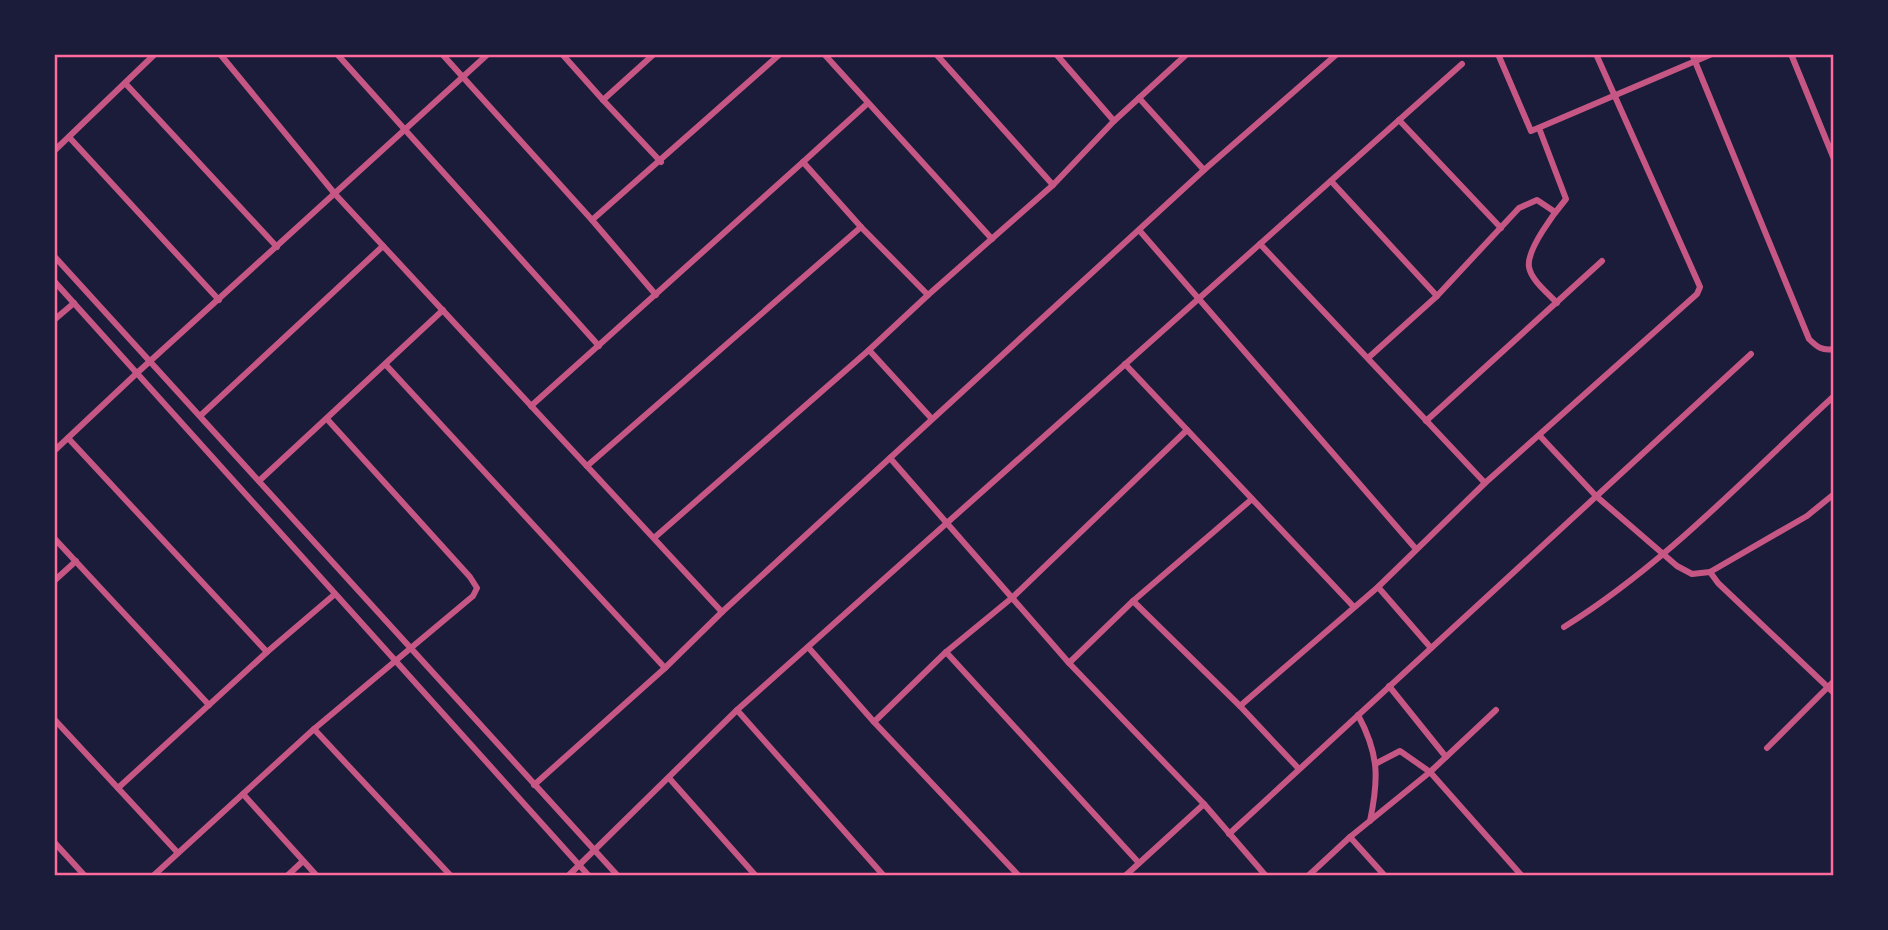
<svg xmlns="http://www.w3.org/2000/svg" width="1888" height="930" viewBox="0 0 1888 930" font-family="'Noto Sans',sans-serif">
	<style>
		.lines { fill: none; stroke-linecap: round; stroke-linejoin: round }
		.minor { stroke: #c65784; stroke-width: 6 }
		.neatline { fill: none; stroke: #ff6b9d; stroke-width: 2.5 }
	</style>
	<rect width="100%" height="100%" fill="#1b1b3a"/>
	<g class="lines">
		<g class="minor">
			<path d="M220 54 335 194 722 612"/>
			<path d="M337 54 599 346"/>
			<path d="M442 54 592 220 656 295"/>
			<path d="M562 54 603 100"/>
			<path d="M654 54 603 100 661 162"/>
			<path d="M824 54 992 239"/>
			<path d="M936 54 1053 185"/>
			<path d="M1056 54 1114 121"/>
			<path d="M1498 54 1531 131 1712 54"/>
			<path d="M1692 54 1809 339C1817 347 1822 351 1834 349"/>
			<path d="M1791 54 1834 159"/>
			<path d="M125 83 277 247"/>
			<path d="M1139 98 1204 170"/>
			<path d="M1399 120 1501 228"/>
			<path d="M1539 128 1566 199C1555 212 1526 250 1529 267 1531 280 1548 293 1557 303"/>
			<path d="M69 137 219 300"/>
			<path d="M54 151 155 54"/>
			<path d="M803 162 868 103"/>
			<path d="M1331 181 1437 296"/>
			<path d="M592 220 780 54"/>
			<path d="M1139 230 1416 549"/>
			<path d="M1260 244 1485 483"/>
			<path d="M54 256 618 876"/>
			<path d="M54 281 589 876"/>
			<path d="M54 320 74 303"/>
			<path d="M869 350 932 419"/>
			<path d="M1368 358 1437 296 1519 208 1537 200 1555 212"/>
			<path d="M1125 364 1353 606"/>
			<path d="M386 365 665 668"/>
			<path d="M531 406 803 162 861 227 928 295"/>
			<path d="M200 416 383 246"/>
			<path d="M1426 421 1602 261"/>
			<path d="M1540 436 1596 496 1677 566 1692 574 1710 572 1807 516 1834 494"/>
			<path d="M68 438 267 652"/>
			<path d="M54 451 137 373 488 54"/>
			<path d="M890 458 1069 663 1204 804 1266 876"/>
			<path d="M587 466 861 227"/>
			<path d="M259 481 443 310"/>
			<path d="M54 538 209 705"/>
			<path d="M654 538 869 350 928 295 1053 185 1114 121 1187 54"/>
			<path d="M1710 572 1718 583 1834 693"/>
			<path d="M54 581 76 561"/>
			<path d="M1378 587 1431 648"/>
			<path d="M1133 601 1240 706 1299 769"/>
			<path d="M1564 627C1664 565 1747 476 1834 396"/>
			<path d="M808 647 874 722 1019 876"/>
			<path d="M946 652 1139 863"/>
			<path d="M1069 663 1133 601 1252 499"/>
			<path d="M1389 686 1446 757"/>
			<path d="M1240 706 1378 587 1485 483 1697 294 1700 287 1697 280 1596 54"/>
			<path d="M737 710 884 876"/>
			<path d="M1358 715C1379 754 1379 778 1370 821"/>
			<path d="M54 719 178 853"/>
			<path d="M874 722 946 652 1013 597 1187 430"/>
			<path d="M314 729 451 876"/>
			<path d="M1767 748 1834 681"/>
			<path d="M1377 763 1400 751 1430 772 1522 876"/>
			<path d="M669 778 756 876"/>
			<path d="M534 785 665 668 722 612 1204 170 1337 54"/>
			<path d="M118 788 267 652 335 594"/>
			<path d="M243 794 317 876"/>
			<path d="M1229 834 1751 354"/>
			<path d="M1350 837 1385 876"/>
			<path d="M54 842 85 876"/>
			<path d="M153 876 314 729 473 596 477 588 470 577 327 419"/>
			<path d="M287 876 303 861"/>
			<path d="M568 876 737 710 1462 64"/>
			<path d="M1125 876 1204 804"/>
			<path d="M1308 876 1350 837 1430 772 1496 710"/>
		</g>
	</g>
	<rect width="1888" height="930" fill="none" stroke="#1b1b3a" stroke-width="112"/>
	<rect x="56" y="56" width="1776" height="818" class="neatline"/>
</svg>
